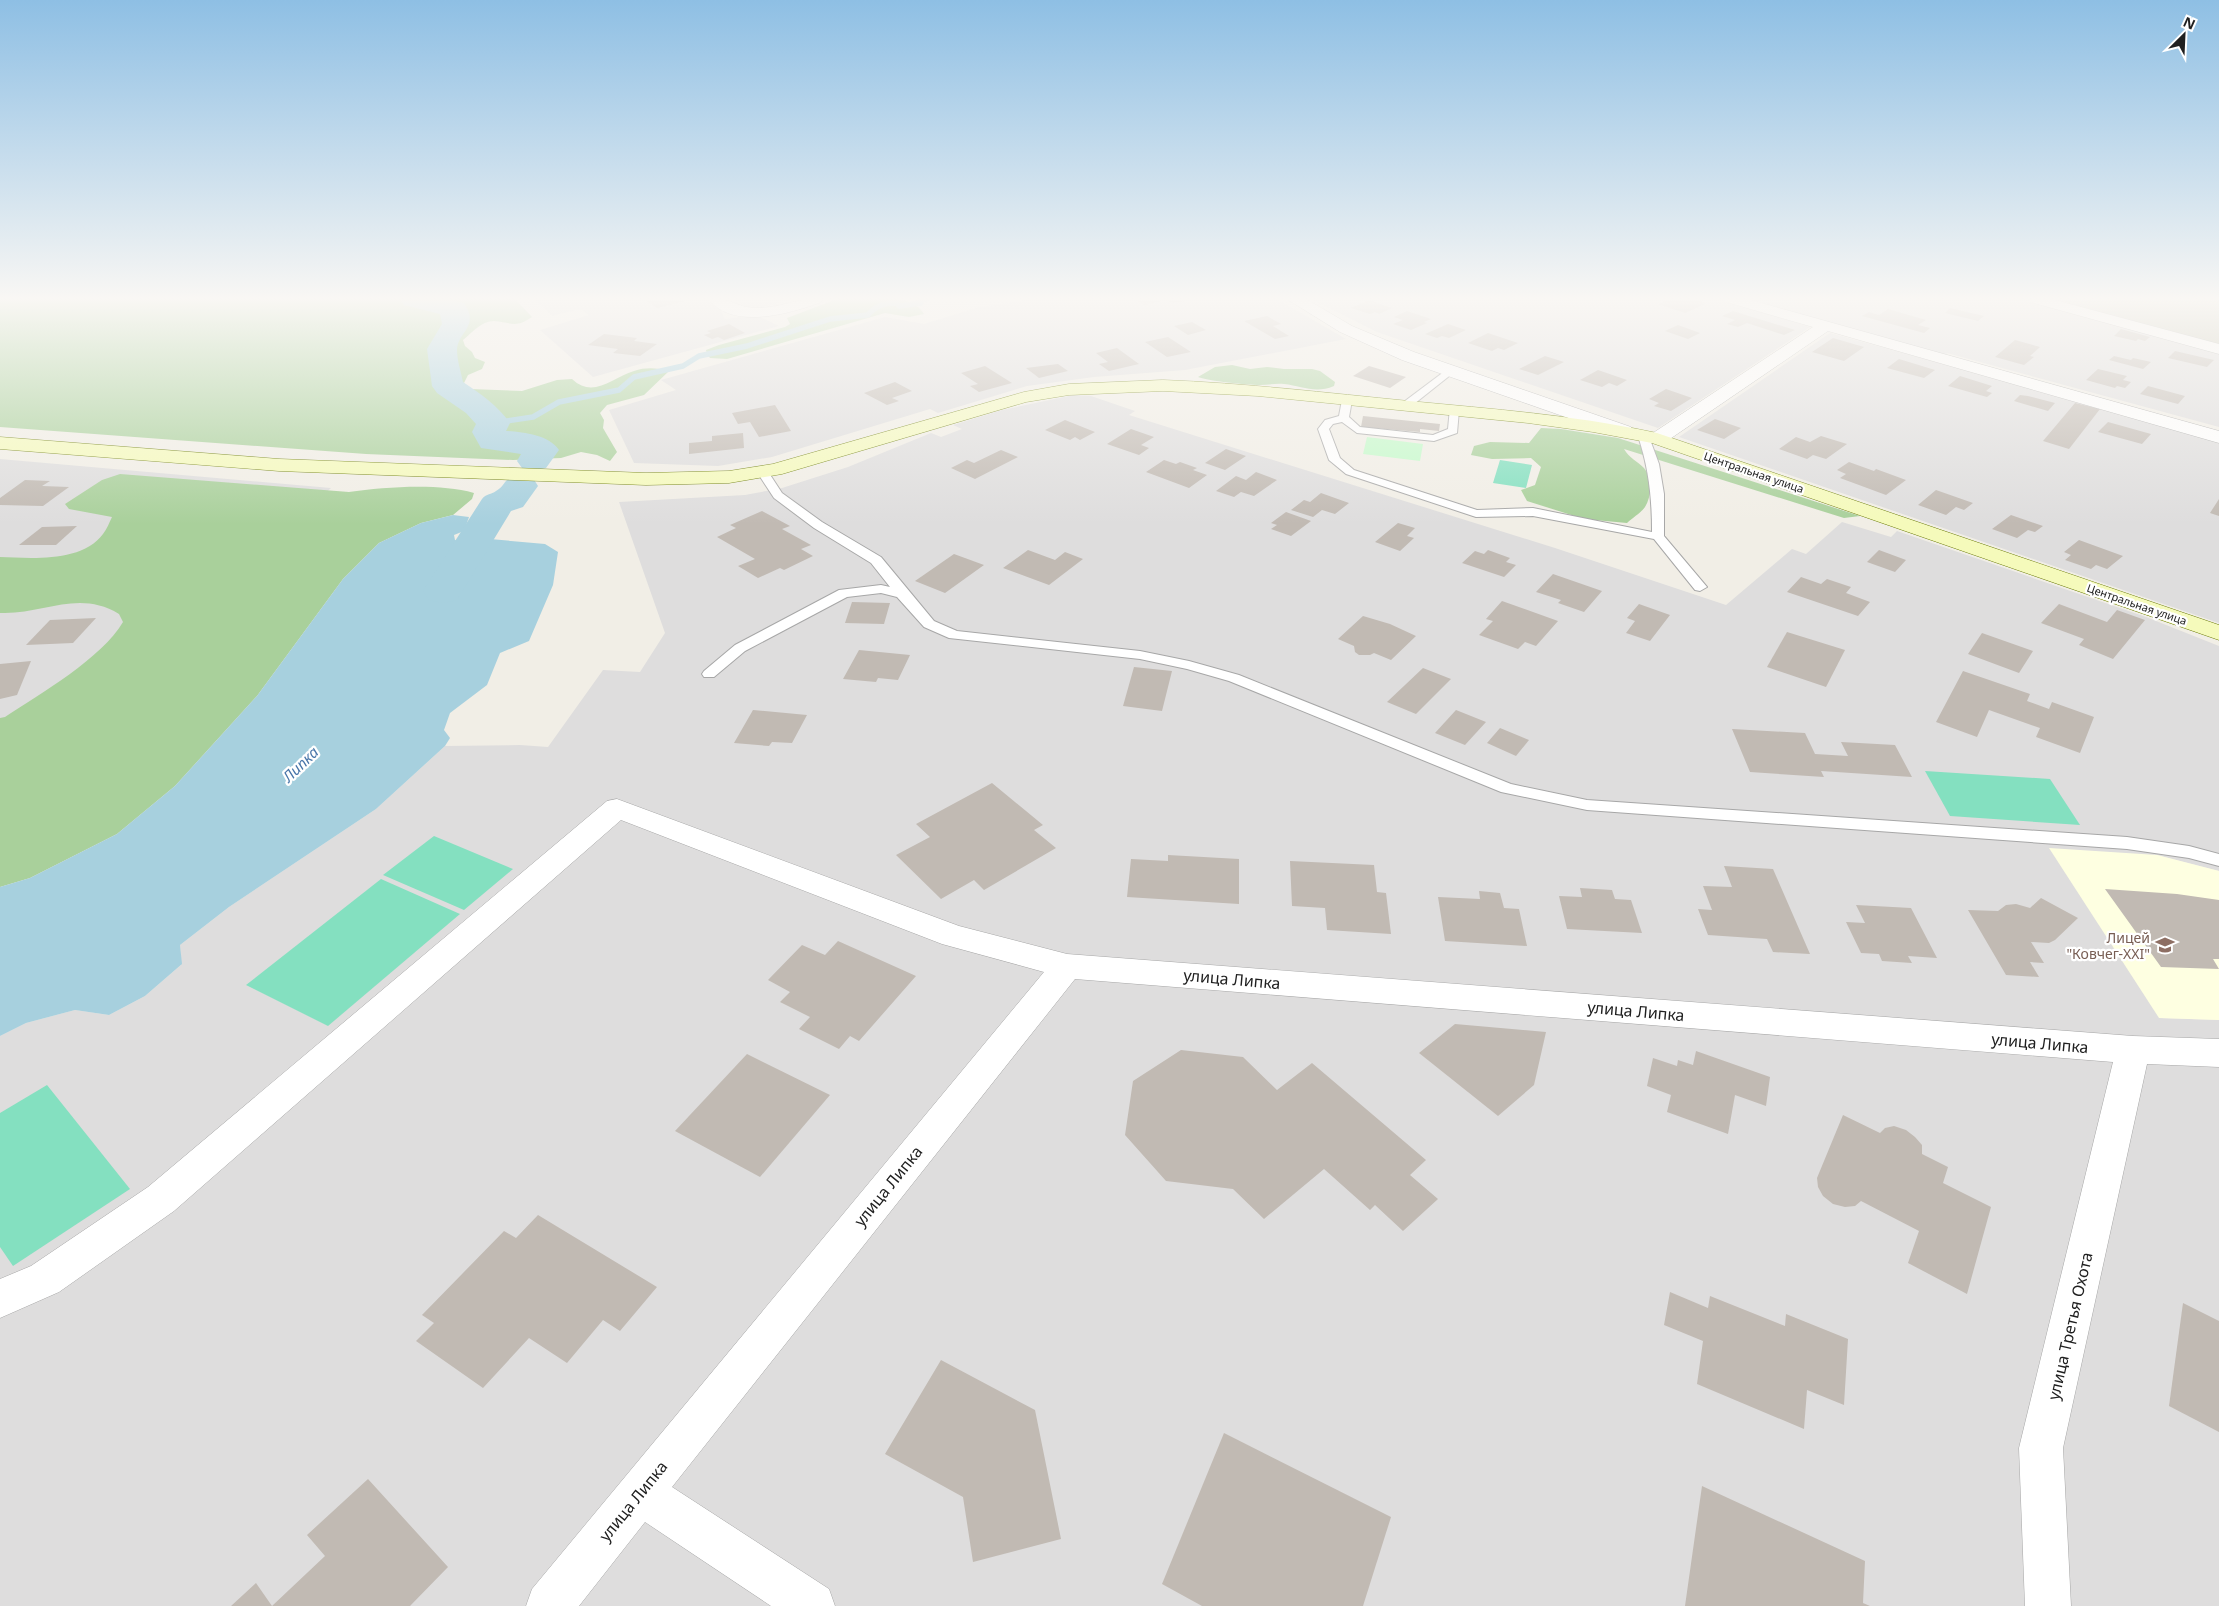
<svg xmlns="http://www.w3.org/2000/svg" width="2219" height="1606" viewBox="0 0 2219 1606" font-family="'Noto Sans',sans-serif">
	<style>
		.residential { fill: #dedddd }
		.education { fill: #feffe1 }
		.construction { fill: #c5c5b2 }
		.forest { fill: #a9d09b }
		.park { fill: #c4faca }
		.pitch { fill: #84e0c0 }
		.water { fill: #a7d0de }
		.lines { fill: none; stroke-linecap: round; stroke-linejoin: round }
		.stream { stroke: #a7d0de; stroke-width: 5.5 }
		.river { fill: #a7d0de; fill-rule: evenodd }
		.building { fill: #c1bab3 }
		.lane-casing { stroke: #a7a7a7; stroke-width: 2 }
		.street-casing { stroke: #a7a7a7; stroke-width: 1 }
		.secondary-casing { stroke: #697a04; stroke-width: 1 }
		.lane { fill: #fff; fill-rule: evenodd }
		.street { fill: #fff; fill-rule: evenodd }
		.secondary { fill: #f5fabb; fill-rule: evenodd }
		.labels { text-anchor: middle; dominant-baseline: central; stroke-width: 4.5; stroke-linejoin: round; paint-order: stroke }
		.far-street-label { font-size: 11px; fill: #202020; stroke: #fff }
		.education-label { font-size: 14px; fill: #785e54; stroke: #fff; text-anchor: end }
		.water-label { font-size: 15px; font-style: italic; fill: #4875a9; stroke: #fff }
		.near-street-label { font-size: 16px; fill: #202020; stroke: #fff }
	</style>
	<rect width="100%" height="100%" fill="#f1eee6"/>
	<g class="residential">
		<path d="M534 299H708L719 307 725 319 756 315 779 326 593 377 540 330 589 315 580 309 552 316Z"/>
		<path d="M734 299H793L759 308H748Z"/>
		<path d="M1032 299H1277L1346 339 1185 370 1094 377 1027 386 938 413 930 409 772 457 718 466 634 463 609 410 676 390 661 380 885 317 924 324 976 308Z"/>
		<path d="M1311 299H1718L1810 327 1658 428 1377 332Z"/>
		<path d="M1750 299H2026L2219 352V427L1947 353 1944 357Z"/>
		<path d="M1830 333 2219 440V623L1679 437Z"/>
		<path d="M1074 395 1091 396 1135 411 1129 415 1555 548 1726 605 1792 549 1806 554 1842 522 1891 537 1897 531 2146 617 2219 646V871L2157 855 2159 1018 2219 1020V1606H0V1036L26 1023 75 1010 109 1015 145 996 181 965 180 945 229 907 376 809 445 746 520 745 548 747 603 670 640 672 665 633 619 502 745 495 782 488 848 467 931 433 941 437 962 429 953 425 1002 410Z"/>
		<path d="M0 459 331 488 160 638 0 743Z"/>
	</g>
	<path class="education" d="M2049 848 2157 855 2219 871V1020L2159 1018Z"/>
	<path class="construction" d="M2045 299H2219V346Z"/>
	<g class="forest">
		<path d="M0 299H515L532 317C515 329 511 322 494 321 481 321 472 333 463 340L465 346 472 352 475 358 485 362 482 369 468 375 464 383 470 389 522 391 557 380 572 379C593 399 612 378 634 371 646 367 657 368 669 371L644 395 607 405 600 413 604 420 603 428 617 452 610 461 597 455 581 452 561 458 513 460 366 454 0 427Z"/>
		<path d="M837 299C861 299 912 291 924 314L909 317 885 313 727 359 710 358 707 354 706 350 719 345 785 327 790 324 787 318Z"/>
		<path d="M1232 365 1250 369 1267 367 1284 369H1312L1320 371 1335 382 1334 386C1315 394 1302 386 1284 384 1276 383 1268 385 1260 385 1247 385 1209 381 1198 377L1215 367Z"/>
		<path d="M1541 428 1561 429 1618 438 1860 516 1844 518 1624 449C1629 458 1637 461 1644 468 1652 478 1652 496 1645 507 1641 513 1632 518 1627 523L1584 519 1527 501 1521 490 1535 485 1541 467 1531 458 1492 459 1471 455 1474 446 1490 442 1529 443Z"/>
		<path d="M120 474 349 492C386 487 438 483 474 493L472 499 453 515 421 523 379 543 343 579 257 696 175 786 117 834 30 878 0 887V718L5 717C40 694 102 658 123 622L119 614C78 589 43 615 0 613V557C30 558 82 563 103 534 107 529 109 523 112 517L69 509 65 504 102 480Z"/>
	</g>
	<path class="park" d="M1367 437 1423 444 1420 461 1363 454Z"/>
	<g class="pitch">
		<path d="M1500 460 1532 465 1526 488 1493 483Z"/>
		<path d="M1925 771 2050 779 2080 825 1950 816Z"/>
		<path d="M434 836 513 869 464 910 383 875Z"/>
		<path d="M381 879 460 914 328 1026 246 985Z"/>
		<path d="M47 1085 130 1189 13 1266 0 1247V1113Z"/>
	</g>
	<path class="water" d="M453 515 469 517 464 531 454 535 455 540 463 543C472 536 477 532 488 535L490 539 545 544 558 552 553 585 529 641 500 653 487 685 450 713 444 730 450 738 445 746 376 809 229 907 180 945 182 964 145 996 109 1015 75 1010 26 1023 0 1036V887L30 878 117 834 175 786 257 696 343 579 379 543 421 523Z"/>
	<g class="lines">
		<path class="stream" d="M493 423 533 417 559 402 619 390 634 377 683 366 699 356 747 346 830 319 868 315C876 305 885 303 897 303L899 306 921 303 918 300 926 299"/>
		<g class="river">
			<path d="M400 299H447L464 303C480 327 458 331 457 350 457 360 461 372 463 382 481 394 497 405 510 423L506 431C523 432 549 435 559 450L546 468 534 471 522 468 517 461 521 454 481 448 472 432 476 424 466 413 437 393 432 386 427 349 442 324 440 314 404 305Z"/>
			<path d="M520 475 533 478 538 486 523 507 511 511 457 600 443 603 429 600 423 591 482 499C487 493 491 495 496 491 508 484 500 480 520 475Z"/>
		</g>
	</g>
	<g class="building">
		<path d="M644 299H683L686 301 657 308Z"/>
		<path d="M1134 299H1182L1185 301 1173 303 1167 300 1144 305Z"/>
		<path d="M1670 299H1693L1707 303 1685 313 1658 304Z"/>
		<path d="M1369 300 1392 308 1379 314 1375 312 1370 314 1351 308Z"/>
		<path d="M1950 308 1984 316 1978 321 1945 313Z"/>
		<path d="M1888 309 1926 320 1918 325 1930 328 1924 333 1862 316 1869 312 1879 315Z"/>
		<path d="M1407 311 1431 319 1424 322 1427 323 1411 330 1393 324 1403 320 1394 317Z"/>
		<path d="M1733 311 1795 330 1784 335 1747 323 1738 327 1727 324 1735 320 1722 316Z"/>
		<path d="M1267 316 1281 324 1273 326 1289 336 1275 339 1244 321Z"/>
		<path d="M1192 322 1206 330 1188 335 1174 326Z"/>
		<path d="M729 324 745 333 724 340 718 337 712 339 704 335 711 333 707 331Z"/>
		<path d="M1448 324 1466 330 1449 338 1442 336 1437 338 1425 334Z"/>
		<path d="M1678 325 1700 333 1688 339 1665 331Z"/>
		<path d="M2121 329 2150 337 2145 341 2138 339 2136 341 2114 336Z"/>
		<path d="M1488 333 1518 343 1504 350 1498 348 1492 351 1468 343Z"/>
		<path d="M604 334 637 338 634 341 657 344 640 356 613 353 618 349 588 345Z"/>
		<path d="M1168 337 1191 352 1167 357 1145 342Z"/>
		<path d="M1833 338 1864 347 1844 361 1812 352Z"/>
		<path d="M2015 340 2040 347 2030 356 2034 357 2024 365 1995 357Z"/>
		<path d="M1117 348 1139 364 1109 371 1099 364 1108 362 1096 353Z"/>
		<path d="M2175 351 2214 360 2207 367 2168 358Z"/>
		<path d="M1545 356 1564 362 1538 375 1519 369Z"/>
		<path d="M2114 356 2131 360 2133 358 2151 362 2143 369 2109 360Z"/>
		<path d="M1899 359 1935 370 1924 378 1887 368Z"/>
		<path d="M1058 364 1068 371 1039 378 1026 368Z"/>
		<path d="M985 366 1012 383 979 392 970 386 978 384 961 373Z"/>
		<path d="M1369 366 1406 377 1390 388 1353 376Z"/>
		<path d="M2098 369 2127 376 2123 380 2131 382 2125 388 2117 386 2115 388 2086 380Z"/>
		<path d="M1598 370 1627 380 1617 386 1609 383 1602 387 1580 380Z"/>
		<path d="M1960 376 1992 386 1986 391 1992 393 1987 397 1948 386Z"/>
		<path d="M895 382 912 391 892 398 899 401 887 405 864 393Z"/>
		<path d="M2148 386 2185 396 2178 404 2140 394Z"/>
		<path d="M1666 389 1692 398 1671 411 1654 406 1659 403 1649 399Z"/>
		<path d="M2020 395 2028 396 2055 403 2048 411 2014 401Z"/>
		<path d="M2075 403 2100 409 2069 449 2043 441Z"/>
		<path d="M775 405 791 431 759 437 750 422 738 424 732 413Z"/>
		<path d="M1363 416 1440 424 1439 431 1420 429V432L1361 427Z"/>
		<path d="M1715 419 1741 428 1724 439 1697 430Z"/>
		<path d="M1065 420 1095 432 1080 440 1075 437 1070 440 1045 430Z"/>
		<path d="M2108 422 2151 434 2142 444 2098 432Z"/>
		<path d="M1131 429 1154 437 1141 445 1149 448 1139 455 1107 444Z"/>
		<path d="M743 433 744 448 689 454V443L712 441V436Z"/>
		<path d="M1821 436 1847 444 1826 459 1813 455 1807 459 1779 449 1796 437 1810 442Z"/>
		<path d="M1226 449 1246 456 1225 470 1205 463Z"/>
		<path d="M1001 450 1018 457 975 479 951 468 967 460 974 463Z"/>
		<path d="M1164 460 1176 464 1180 462 1197 468 1193 470 1207 475 1189 488 1146 472Z"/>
		<path d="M1849 462 1874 471 1876 469 1906 480 1886 495 1840 478 1846 474 1837 470Z"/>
		<path d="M1256 472 1277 480 1254 496 1241 492 1234 497 1216 491 1236 476 1246 480Z"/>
		<path d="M25 480 50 481 42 486 69 487 43 506 0 505V498Z"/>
		<path d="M1936 490 1973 503 1964 510 1956 507 1946 515 1918 505Z"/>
		<path d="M1321 493 1349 503 1335 514 1322 510 1313 517 1291 510 1304 500 1310 502Z"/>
		<path d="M2219 499V516L2210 513Z"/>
		<path d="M762 511 790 526 782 529 811 545 801 549 813 556 784 570 780 568 758 578 738 566 755 559 717 537 736 528 730 525Z"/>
		<path d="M1286 512 1311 521 1291 536 1271 529 1277 525 1271 523Z"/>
		<path d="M2011 515 2043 526 2035 532 2028 530 2017 538 1992 529Z"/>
		<path d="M1398 523 1415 528 1407 536 1414 538 1400 551 1375 542Z"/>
		<path d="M77 526 56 545H19L42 527Z"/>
		<path d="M2079 540 2123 556 2107 569 2096 565 2091 569 2065 560 2071 555 2064 552Z"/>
		<path d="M1028 550 1055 560 1065 552 1083 559 1049 585 1003 568Z"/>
		<path d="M1488 550 1510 558 1506 562 1516 565 1504 577 1462 563 1475 551 1484 554Z"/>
		<path d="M1879 550 1906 560 1895 572 1867 562Z"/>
		<path d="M954 554 984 565 945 593 915 581Z"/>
		<path d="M1553 574 1602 591 1584 612 1558 603 1561 600 1536 592Z"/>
		<path d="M1801 577 1821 584 1827 579 1851 587 1846 593 1870 602 1858 616 1787 592Z"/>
		<path d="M1502 601 1558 621 1536 646 1525 642 1518 649 1479 635 1493 621 1486 619Z"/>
		<path d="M852 602 890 603 884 624 845 623Z"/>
		<path d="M1639 604 1670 615 1650 641 1626 633 1635 621 1627 618Z"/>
		<path d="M2059 604 2107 622 2117 610 2145 620 2113 659 2079 645 2084 639 2041 623Z"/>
		<path d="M1363 616 1390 624 1416 636 1391 660 1374 653 1370 655H1359L1355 652 1354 646 1338 639Z"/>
		<path d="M96 618 73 643 26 645 50 620Z"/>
		<path d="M1787 632 1845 650 1826 687 1767 667Z"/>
		<path d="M1982 633 2033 651 2019 673 1968 654Z"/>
		<path d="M859 650 910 655 898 680 878 678 876 682 843 679Z"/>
		<path d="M31 661 17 695 0 699V664Z"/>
		<path d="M1134 667 1172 671 1162 711 1123 706Z"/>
		<path d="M1423 668 1451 679 1416 714 1387 702Z"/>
		<path d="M1963 671 2030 694 2027 701 2049 709 2052 702 2094 717 2080 753 2036 737 2040 728 1989 710 1977 737 1936 722Z"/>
		<path d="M753 710 807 715 792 743 772 742 769 746 734 743Z"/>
		<path d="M1456 710 1486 722 1465 745 1435 733Z"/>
		<path d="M1500 728 1529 740 1516 756 1487 743Z"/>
		<path d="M1732 729 1805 733 1815 754 1848 756 1841 742 1895 745 1912 777 1821 771 1824 777 1750 772Z"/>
		<path d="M992 783 1043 825 1034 830 1056 848 984 890 974 880 941 899 896 855 930 837 916 824Z"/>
		<path d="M1168 855 1239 859V904L1127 897 1131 859 1168 861Z"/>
		<path d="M1290 861 1374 865 1377 892 1386 893 1391 934 1327 930 1325 908 1292 906Z"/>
		<path d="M1724 866 1773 869 1810 954 1773 952 1767 939 1708 935 1698 909 1712 910 1703 886 1732 887Z"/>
		<path d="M1580 888 1612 890 1615 899 1631 900 1642 933 1567 929 1559 896 1582 897Z"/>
		<path d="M2105 889 2177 894 2219 900V959H2213L2219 969 2161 967Z"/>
		<path d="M1479 891 1500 893 1504 908 1519 909 1527 946 1445 941 1438 897 1480 899Z"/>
		<path d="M2041 898 2078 918 2055 940 2049 943 2031 942 2044 963 2030 962 2039 977 2006 975 1968 910 1998 911 2006 905 2016 904 2030 908Z"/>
		<path d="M1856 905 1911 908 1937 958 1908 956 1912 963 1882 961 1879 954 1861 953 1846 922 1865 923Z"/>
		<path d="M838 941 916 976 859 1041 850 1036 839 1049 799 1029 810 1017 780 1002 790 992 768 980 802 945 825 955Z"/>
		<path d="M1455 1024 1546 1032 1534 1085 1498 1116 1419 1053Z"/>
		<path d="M1181 1050 1243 1057 1277 1090 1312 1063 1426 1160 1410 1175 1438 1199 1403 1231 1375 1205 1370 1210 1324 1169 1264 1219 1233 1189 1166 1181 1125 1135 1133 1081Z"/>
		<path d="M1696 1051 1770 1077 1766 1106 1735 1095 1728 1134 1667 1112 1671 1095 1647 1086 1653 1058 1677 1066 1678 1060 1693 1065Z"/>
		<path d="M747 1054 830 1095 760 1177 675 1131Z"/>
		<path d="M1843 1115 1880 1133 1885 1128 1894 1126 1906 1130 1915 1137 1922 1145V1154L1948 1167 1943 1183 1991 1207 1967 1294 1908 1263 1919 1231 1861 1201 1855 1206 1845 1207 1833 1204 1823 1196 1818 1187 1817 1178Z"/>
		<path d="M538 1215 657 1287 620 1331 603 1320 567 1363 529 1338 483 1388 416 1341 434 1323 422 1315 504 1231 516 1238Z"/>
		<path d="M1670 1292 1708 1308 1710 1296 1785 1326 1786 1314 1848 1339 1844 1405 1807 1390 1804 1429 1697 1384 1703 1341 1664 1325Z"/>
		<path d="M2183 1303 2219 1321V1432L2169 1406Z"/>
		<path d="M941 1360 1035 1410 1061 1539 973 1562 963 1497 885 1454Z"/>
		<path d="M1224 1433 1391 1517 1363 1606H1202L1162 1584Z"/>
		<path d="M368 1479 448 1567 410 1606H231L256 1583 272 1606 325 1556 307 1535Z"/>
		<path d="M1702 1486 1865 1561 1863 1603 1870 1606H1685Z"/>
	</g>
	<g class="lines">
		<g class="lane-casing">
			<g id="lane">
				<path d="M1449 368 1454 371 1453 373 1409 408H1401V404Z"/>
				<path d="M1347 397 1352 400 1349 417 1360 427 1433 435 1448 429 1450 408H1458L1459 410 1457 433 1434 441 1357 433 1342 422 1333 424 1329 429 1340 458 1354 470 1477 510 1533 508 1652 532C1652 498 1649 469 1638 436L1644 433 1648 434 1659 464 1664 494V536L1707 587 1700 591 1695 590 1654 539 1533 516 1476 517 1346 474 1329 460 1318 429 1325 420 1339 416 1342 400Z"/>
				<path d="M763 469 767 470 782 493 822 522 881 557 934 621 957 631 1140 651 1189 661 1239 675 1511 784 1587 800 2127 837 2189 846 2219 854V866L2189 858 2127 849 1587 810 1501 792 1229 681 1187 669 1140 659 949 638 924 627 897 597 881 593 847 597 745 651 714 677H704L702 674 704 671 735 645 839 590 881 585 890 587 871 563 814 528 774 498 757 472Z"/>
			</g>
		</g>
		<g class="street-casing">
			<g id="street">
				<path d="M709 299C730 297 736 307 754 308 778 309 800 297 824 299L821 302C793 313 731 331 709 299Z"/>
				<path d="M1287 299H1306L1352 326 1414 352 1631 427 1633 431 1631 435H1617L1402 360 1340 332Z"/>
				<path d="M1723 299H1747L2219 431V443L1828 331 1664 443H1650L1648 439 1650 435 1813 327 1726 302Z"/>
				<path d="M2027 299H2051L2219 344V354L2030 302Z"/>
				<path d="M617 799 959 926 1067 954 2133 1036 2219 1039V1067L2147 1064 2063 1448 2071 1606H2025L2019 1448 2113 1062 1075 979 672 1487 829 1589 835 1606H771L645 1522 579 1606H526L532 1589 1044 972 942 944 621 820 174 1211 59 1292 0 1318V1279L31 1266 148 1187 607 801Z"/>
			</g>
		</g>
		<g class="secondary-casing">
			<path id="secondary" d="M1163 380C1245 383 1327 393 1409 401 1492 409 1575 415 1657 433L2219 625V640L1652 443 1593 432 1528 423 1258 396 1163 391 1069 395 1026 402 782 474 729 483 646 485 279 471 0 449V437L279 459 646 473 729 471 773 464 1024 392 1069 384Z"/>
		</g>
		<use href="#lane" class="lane"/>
		<use href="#street" class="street"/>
		<use href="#secondary" class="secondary"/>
	</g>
	<linearGradient id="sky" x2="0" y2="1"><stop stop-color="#8ebfe4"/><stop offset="0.57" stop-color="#f9f7f4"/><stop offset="1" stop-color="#f9f7f4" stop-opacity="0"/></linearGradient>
	<rect width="2219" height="524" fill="url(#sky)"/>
	<defs>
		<g id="school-bare" transform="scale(1.5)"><path d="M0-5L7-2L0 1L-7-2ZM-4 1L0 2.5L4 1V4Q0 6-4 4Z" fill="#8d6e63" stroke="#fff" stroke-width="2.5" paint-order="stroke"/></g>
	</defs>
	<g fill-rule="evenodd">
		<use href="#school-bare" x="2165" y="945"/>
	</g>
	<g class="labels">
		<g class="far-street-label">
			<text transform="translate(1754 472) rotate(19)">Центральная улица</text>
			<text transform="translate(2137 604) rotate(19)">Центральная улица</text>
		</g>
		<g class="education-label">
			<text x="2150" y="937">Лицей<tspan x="2150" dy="16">"Ковчег-XXI"</tspan></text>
		</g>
		<g class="water-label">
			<text transform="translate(300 764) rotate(-44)">Липка</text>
		</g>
		<g class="near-street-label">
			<text transform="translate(1232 979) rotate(5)">улица Липка</text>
			<text transform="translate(1636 1011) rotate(5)">улица Липка</text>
			<text transform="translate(2040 1043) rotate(5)">улица Липка</text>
			<text transform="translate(888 1186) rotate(-51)">улица Липка</text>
			<text transform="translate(2070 1326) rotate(-77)">улица Третья Охота</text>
			<text transform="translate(633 1501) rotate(-51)">улица Липка</text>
		</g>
	</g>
	<g transform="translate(2184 35) rotate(24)" stroke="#ffffff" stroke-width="4" paint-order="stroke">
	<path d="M0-4L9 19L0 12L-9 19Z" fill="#202020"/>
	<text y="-8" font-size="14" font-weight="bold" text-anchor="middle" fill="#202020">N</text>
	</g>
</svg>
